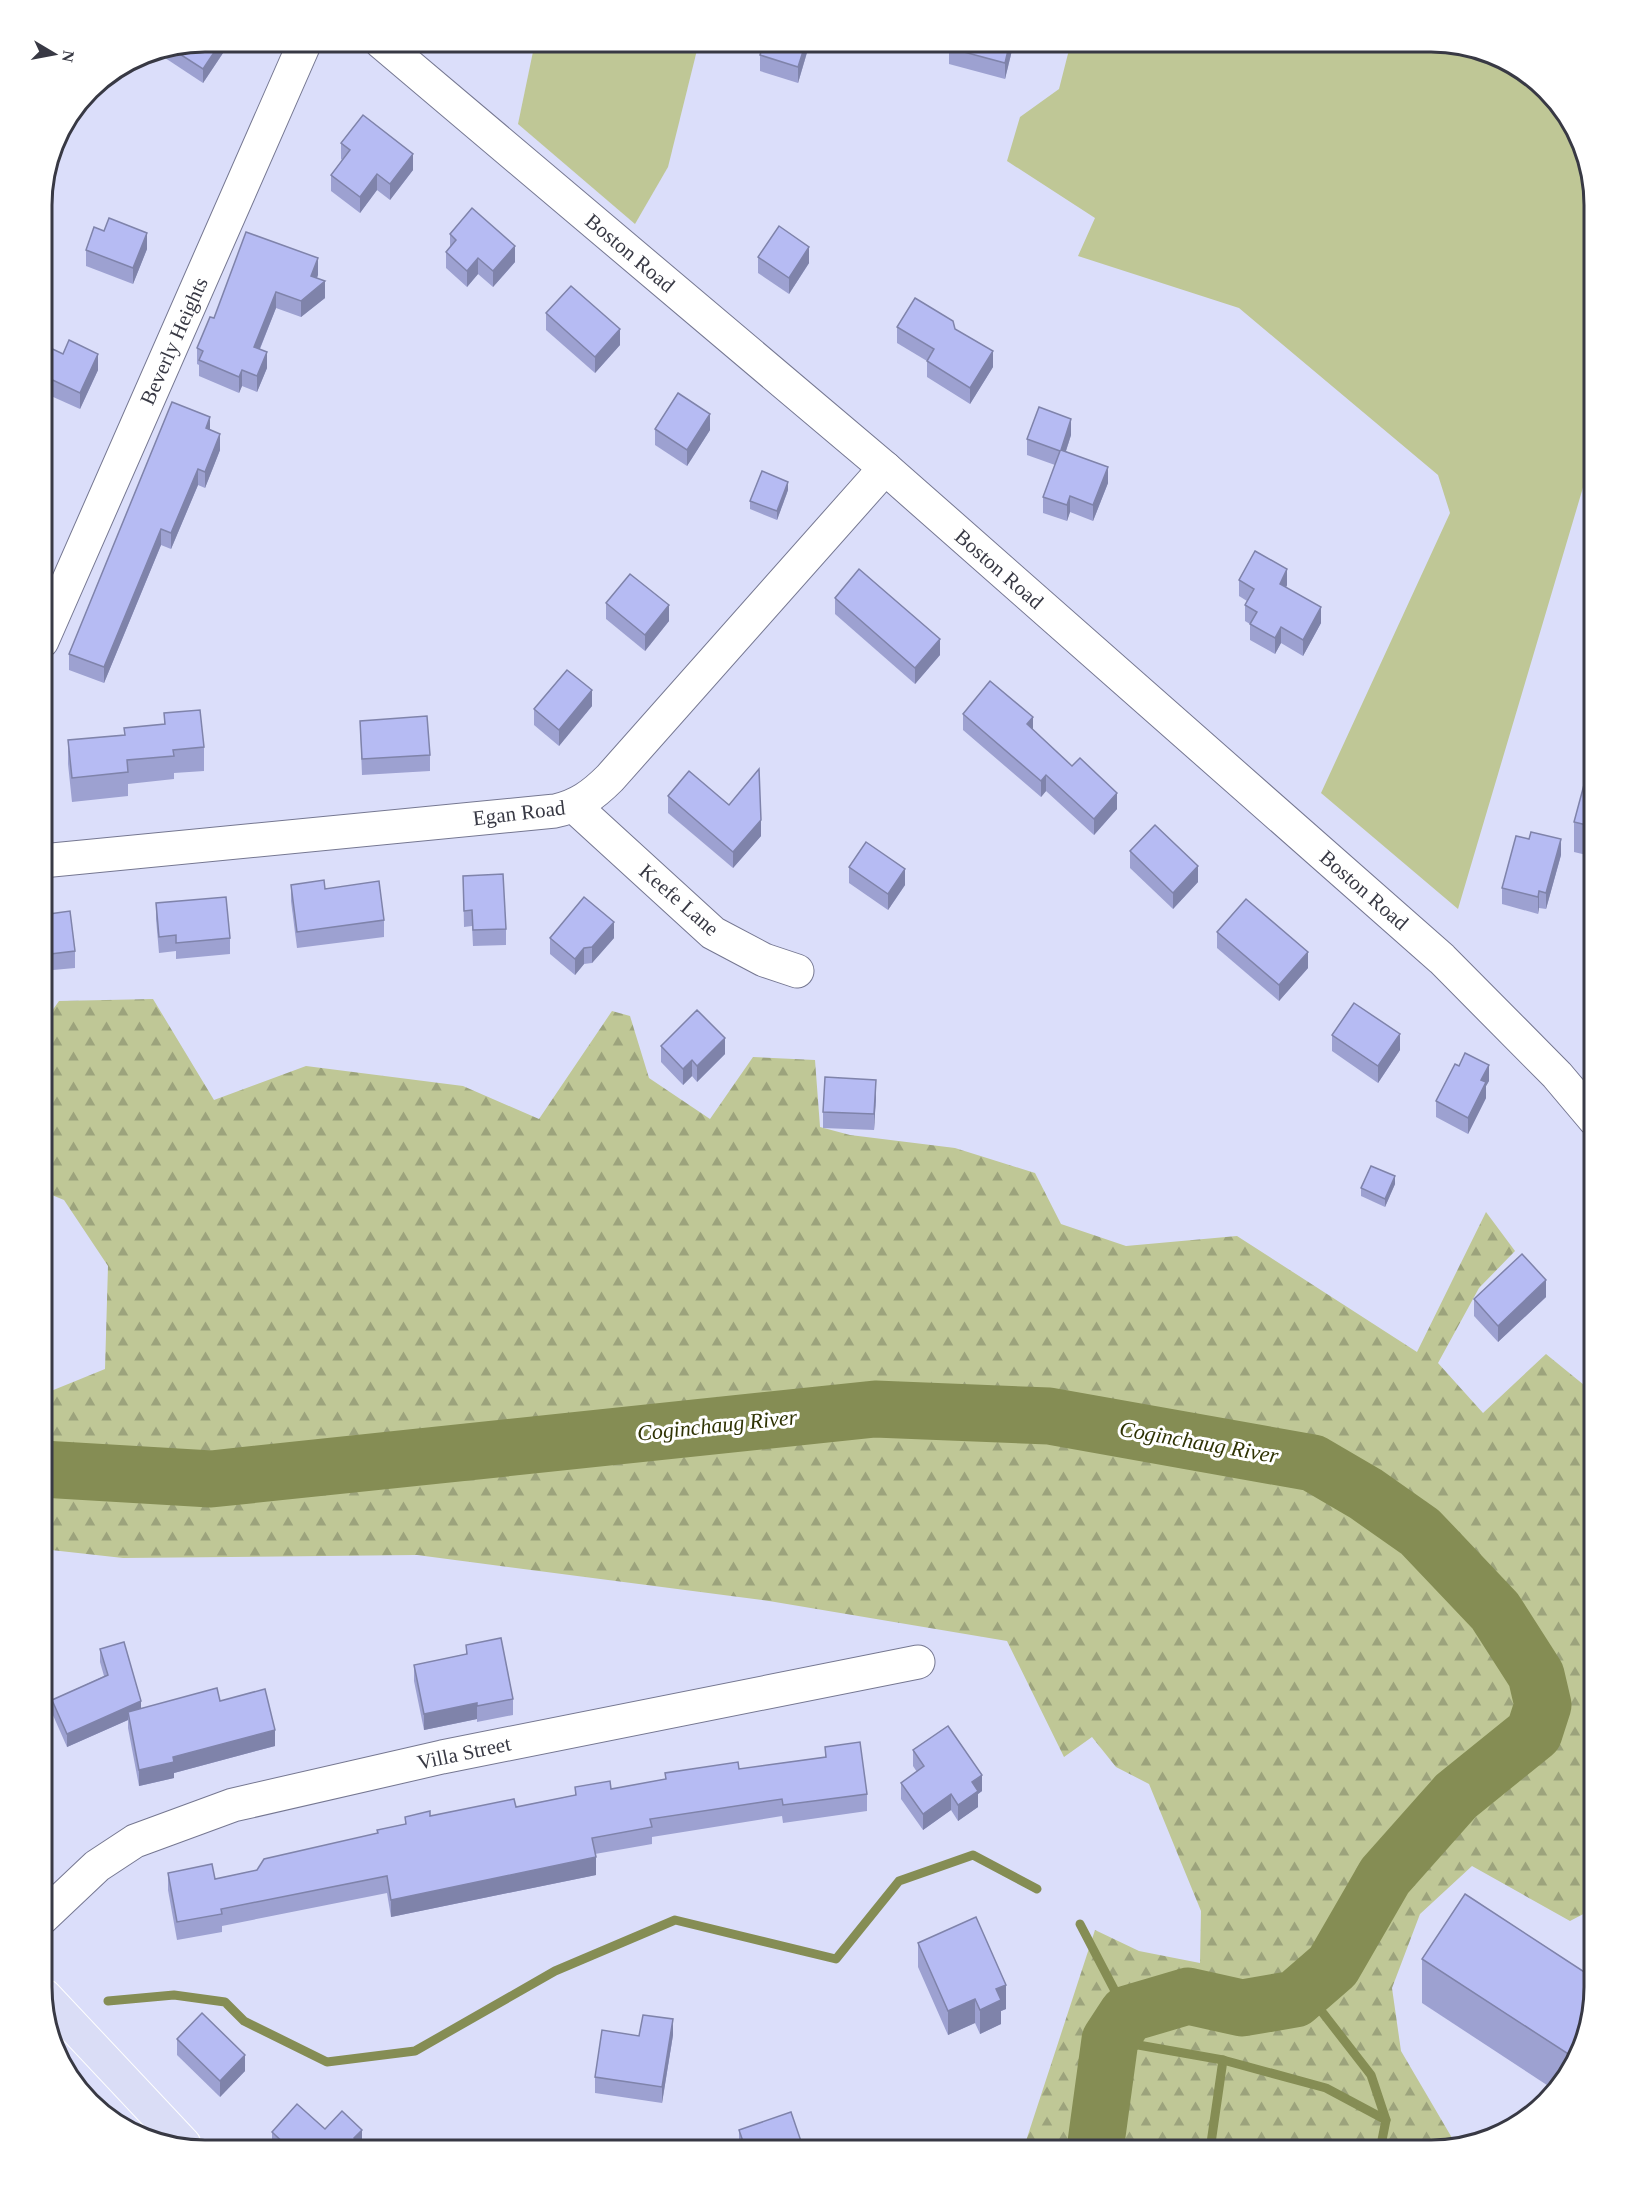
<svg xmlns="http://www.w3.org/2000/svg" width="1637" height="2192" viewBox="0 0 1637 2192" font-family="Georgia,serif">
	<style>
		.grass { fill: #bfc796 }
		.forest { fill: url(#forest-firs) }
		.lines { fill: none; stroke-linecap: round; stroke-linejoin: round }
		.stream { stroke: #858d54; stroke-width: 9 }
		.river { stroke: #858d54; stroke-width: 57 }
		.minor-casing { stroke: #757791; stroke-width: 35 }
		.major-casing { stroke: #fff; stroke-width: 35 }
		.minor { stroke: #fff; stroke-width: 33 }
		.major { stroke: #daddf6; stroke-width: 33 }
		.wall { fill: #9da1d1 }
		.shaded-wall { fill: #7f83aa }
		.building { fill: #b6bbf3; stroke: #7f83aa; stroke-width: 1.5 }
		.labels { text-anchor: middle; dominant-baseline: central; stroke-width: 6; stroke-linejoin: round; paint-order: stroke }
		.street-label { font-size: 21px; fill: #383944; stroke: #fff }
		.water-label { font-size: 22px; font-style: italic; fill: #2f3304; stroke: #fff }
		.rim { fill: none; stroke: #383944; stroke-width: 3 }
	</style>
	<defs>
		<pattern id="forest-firs" width="22" height="20" patternUnits="userSpaceOnUse" patternTransform="scale(1.5)"><rect width="22" height="20" fill="#bfc796"/><path d="M5 1l3.5 6h-7zM16 11l3.5 6h-7z" fill="#9ca37c"/></pattern>
	</defs>
	<rect width="100%" height="100%" fill="#dbdefa"/>
	<g class="grass">
		<path d="M535 42H699L668 167 635 224 518 124Z"/>
		<path d="M1071 42H1442L1513 64 1568 115 1595 206V447L1458 909 1321 793 1450 513 1438 475 1239 308 1078 256 1095 218 1007 161 1020 117 1059 89Z"/>
	</g>
	<path class="forest" d="M153 999 214 1100 306 1066 463 1086 539 1119 612 1011 630 1016 649 1078 710 1119 753 1057 815 1060 820 1127 850 1135 955 1148 1035 1173 1061 1224 1126 1246 1237 1236 1417 1352 1486 1212 1515 1251 1479 1288 1438 1363 1483 1413 1546 1354 1595 1394V1908L1570 1921 1472 1866 1420 1914 1392 1988 1401 2051 1455 2143 1432 2150H1026V2141L1095 1930 1139 1951 1200 1963 1201 1911 1149 1784 1116 1767 1092 1737 1064 1757 1007 1641 769 1601 417 1555 123 1558 42 1549V1387L51 1391 105 1369 108 1266 64 1200 42 1191V1025L59 1001Z"/>
	<g class="lines">
		<g class="stream">
			<path d="M1080 1924 1127 2014"/>
			<path d="M1305 1990 1371 2075 1386 2120 1380 2150"/>
			<path d="M108 2001 174 1995 225 2002 244 2021 327 2062 415 2051 555 1971 675 1920 836 1959 899 1881 973 1855 1037 1889"/>
			<path d="M1110 2040 1223 2060 1210 2150"/>
			<path d="M1223 2060 1326 2088 1386 2120"/>
		</g>
		<path class="river" d="M42 1469 211 1479 875 1409 1049 1416 1313 1463 1366 1494 1420 1532 1495 1611 1536 1675 1543 1705 1534 1733 1456 1796 1385 1876 1333 1966 1295 1999 1242 2008 1188 1996 1127 2014 1110 2040 1095 2150"/>
		<g class="minor-casing">
			<g id="minor">
				<path d="M381 42 885 468 1442 959 1557 1075 1595 1120"/>
				<path d="M42 641 305 42"/>
				<path d="M574 806 713 933 764 960 797 971"/>
				<path d="M42 861 555 811C578 806 593 795 610 778L885 468"/>
				<path d="M42 1918 97 1866 135 1841 233 1805 442 1757 918 1662"/>
			</g>
		</g>
		<g class="major-casing">
			<path id="major" d="M45 1996 184 2144"/>
		</g>
		<use href="#minor" class="minor"/>
		<use href="#major" class="major"/>
	</g>
	<g class="wall">
		<path d="M206 42H229V44L203 83 156 52Z"/>
		<path d="M808 42V49L798 83 760 71V55Z"/>
		<path d="M1014 42 1005 79 949 64V48Z"/>
		<path d="M341 143 413 170 390 200 377 190 360 213 331 191V175L342 160 341 159Z"/>
		<path d="M104 231 147 249 133 284 86 266V250Z"/>
		<path d="M450 234 515 262 493 287 478 274 467 287 446 268V252L450 247Z"/>
		<path d="M758 257 809 263 789 294 758 273Z"/>
		<path d="M318 275 317 278 325 298 301 317 276 308 260 349 267 368 257 392 242 386 239 393 199 376V365L197 364V348L214 318Z"/>
		<path d="M546 313 620 345 595 373 546 330Z"/>
		<path d="M897 327 955 329 993 367 970 404 927 377V361L897 343Z"/>
		<path d="M42 344 98 370 80 409 42 392Z"/>
		<path d="M210 429 220 450 205 488 198 485 171 549 161 545 104 683 69 670V654Z"/>
		<path d="M655 429 710 430 687 466 655 445Z"/>
		<path d="M1071 435 1066 451 1108 483 1093 521 1070 512 1067 521 1043 513V497L1055 465 1027 455V439Z"/>
		<path d="M788 490 777 520 750 509V501Z"/>
		<path d="M1239 580 1287 585 1286 587 1321 623 1303 656 1281 643 1275 654 1250 640V624L1245 621V605L1247 601 1239 596Z"/>
		<path d="M835 598 940 655 915 684 835 614Z"/>
		<path d="M606 603 669 621 645 651 606 619Z"/>
		<path d="M592 706 559 746 534 725V709Z"/>
		<path d="M164 713 204 747V771L174 773V779L128 784V796L72 802 68 764V740L124 735 164 724Z"/>
		<path d="M963 714 1033 730 1117 809 1094 835 1046 791 1041 797 963 730Z"/>
		<path d="M360 721 430 755V771L362 775Z"/>
		<path d="M1595 767V857L1574 852V822Z"/>
		<path d="M668 796 761 836 733 868 668 813Z"/>
		<path d="M1130 851 1198 882 1173 909 1130 868Z"/>
		<path d="M1561 855 1546 909 1539 908 1538 914 1502 904V888Z"/>
		<path d="M849 867 905 885 888 910 849 883Z"/>
		<path d="M463 876 506 929V945L473 946 472 926 464 927Z"/>
		<path d="M291 885 325 889 384 920V937L297 948 291 901Z"/>
		<path d="M156 903 230 938V954L176 959V951L159 953 156 919Z"/>
		<path d="M42 915 75 951V968L42 971Z"/>
		<path d="M1217 932 1308 968 1279 1001 1217 948Z"/>
		<path d="M550 938H614L592 963 584 964 575 975 550 954Z"/>
		<path d="M1332 1035 1400 1050 1378 1083 1332 1051Z"/>
		<path d="M661 1046 725 1054 697 1082 692 1076 683 1085 661 1062Z"/>
		<path d="M1489 1081 1486 1086V1098L1468 1134 1436 1117V1101Z"/>
		<path d="M876 1096 874 1130 823 1128V1112Z"/>
		<path d="M1395 1184 1385 1207 1361 1196V1188Z"/>
		<path d="M1546 1297 1498 1342 1474 1316V1299Z"/>
		<path d="M466 1645 513 1699V1715L477 1722V1719L424 1730 414 1681V1665L466 1654Z"/>
		<path d="M100 1649 141 1709 220 1701 275 1746 174 1773V1778L139 1786 128 1728V1720L67 1747 52 1713V1700L104 1676 100 1662Z"/>
		<path d="M825 1747 867 1794V1811L783 1823 782 1816 652 1837V1844L595 1854 596 1875 391 1917 387 1893 222 1926V1932L177 1940 168 1890V1873L215 1879 257 1870 377 1834V1830L405 1824V1817L430 1816 516 1807 575 1795V1787L611 1789 665 1779V1773L739 1769 825 1757Z"/>
		<path d="M913 1750 982 1791 978 1794V1807L958 1821 951 1810 923 1830 901 1799V1783L917 1772 913 1766Z"/>
		<path d="M918 1943 1006 2009 1001 2011V2024L980 2034 975 2023 948 2035 918 1967Z"/>
		<path d="M1422 1959 1595 1987 1573 2068 1553 2089 1422 2003Z"/>
		<path d="M673 2035 662 2103 595 2093V2077L639 2036Z"/>
		<path d="M177 2039 245 2071 220 2097 177 2055Z"/>
		<path d="M325 2129 362 2145 367 2150H273L272 2149V2132Z"/>
		<path d="M739 2130 804 2150H740L739 2146Z"/>
	</g>
	<g class="shaded-wall">
		<path d="M221 42H229V44L203 83V69Z"/>
		<path d="M806 42H808V49L798 83V67Z"/>
		<path d="M1010 42H1014L1005 79V63Z"/>
		<path d="M413 154V170L390 200V184Z"/>
		<path d="M377 174V190L360 213V197Z"/>
		<path d="M147 233V249L133 284V268Z"/>
		<path d="M515 246V262L493 287V271Z"/>
		<path d="M809 247V263L789 294V278Z"/>
		<path d="M318 258V275L311 292V276Z"/>
		<path d="M478 258V274L467 287V271Z"/>
		<path d="M325 281V298L301 317V301Z"/>
		<path d="M276 292V308L254 363V347Z"/>
		<path d="M620 329V345L595 373V357Z"/>
		<path d="M993 351V367L970 404V388Z"/>
		<path d="M267 352V368L257 392V376Z"/>
		<path d="M98 354V370L80 409V393Z"/>
		<path d="M242 370V386L239 393V377Z"/>
		<path d="M710 414V430L687 466V450Z"/>
		<path d="M210 417V433L206 428Z"/>
		<path d="M1071 419V435L1061 466V450Z"/>
		<path d="M220 434V450L205 488V472Z"/>
		<path d="M1108 467V483L1093 521V505Z"/>
		<path d="M198 469V485L171 549V533Z"/>
		<path d="M788 482V490L777 520V511Z"/>
		<path d="M51 493V509L42 530V514Z"/>
		<path d="M1070 496V512L1067 521V505Z"/>
		<path d="M161 529V545L104 683V667Z"/>
		<path d="M1287 569V585L1280 600V584Z"/>
		<path d="M669 605V621L645 651V635Z"/>
		<path d="M1321 607V623L1303 656V640Z"/>
		<path d="M1281 627V643L1275 654V638Z"/>
		<path d="M940 639V655L915 684V668Z"/>
		<path d="M592 690V706L559 746V730Z"/>
		<path d="M1033 717V733L1027 724Z"/>
		<path d="M1046 775V791L1041 797V781Z"/>
		<path d="M1117 793V809L1094 835V819Z"/>
		<path d="M761 820V836L733 868V852Z"/>
		<path d="M1561 839V855L1546 909V893Z"/>
		<path d="M1198 866V882L1173 909V893Z"/>
		<path d="M905 869V885L888 910V894Z"/>
		<path d="M1539 891V908L1538 914V897Z"/>
		<path d="M614 922V938L592 963V947Z"/>
		<path d="M584 948V964L575 975V959Z"/>
		<path d="M1308 952V968L1279 1001V985Z"/>
		<path d="M1400 1034V1050L1378 1083V1066Z"/>
		<path d="M725 1038V1054L697 1082V1066Z"/>
		<path d="M692 1060V1076L683 1085V1069Z"/>
		<path d="M1489 1065V1081L1486 1086V1098L1468 1134V1118L1481 1080Z"/>
		<path d="M876 1080V1096L874 1130V1114Z"/>
		<path d="M1395 1176V1184L1385 1207V1199Z"/>
		<path d="M1546 1280V1297L1498 1342V1326Z"/>
		<path d="M141 1701V1714L128 1712V1720L67 1747V1734Z"/>
		<path d="M477 1703V1719L424 1730V1714Z"/>
		<path d="M275 1730V1746L174 1773V1778L139 1786V1770L173 1757Z"/>
		<path d="M982 1775V1791L978 1794V1807L958 1821V1805L972 1782Z"/>
		<path d="M951 1794V1810L923 1830V1814Z"/>
		<path d="M49 1800V1816L42 1824V1808Z"/>
		<path d="M596 1857V1875L391 1917V1900Z"/>
		<path d="M1006 1985V2009L1001 2011V2024L980 2034V2010L996 1989Z"/>
		<path d="M975 1999V2023L948 2035V2011Z"/>
		<path d="M673 2019V2035L662 2103V2087Z"/>
		<path d="M245 2055V2071L220 2097V2081Z"/>
		<path d="M362 2130V2146L354 2138Z"/>
	</g>
	<g class="building">
		<path d="M206 42H221L203 69 172 49Z"/>
		<path d="M764 42H806L798 67 760 55Z"/>
		<path d="M951 42H1010L1005 63 949 48Z"/>
		<path d="M363 115 413 154 390 184 377 174 360 197 331 175 350 150 341 143Z"/>
		<path d="M472 208 515 246 493 271 478 258 467 271 446 252 456 240 450 234Z"/>
		<path d="M109 218 147 233 133 268 86 250 94 227 104 231Z"/>
		<path d="M779 226 809 247 789 278 758 257Z"/>
		<path d="M246 232 318 258 311 276 325 281 301 301 276 292 254 347 267 352 257 376 242 370 239 377 199 360 203 351 197 348 210 317 214 318Z"/>
		<path d="M571 286 620 329 595 357 546 313Z"/>
		<path d="M915 298 953 321 955 329 993 351 970 388 927 361 934 349 897 327Z"/>
		<path d="M69 340 98 354 80 393 42 375V344L63 354Z"/>
		<path d="M678 393 710 414 687 450 655 429Z"/>
		<path d="M172 402 210 417 206 428 220 434 205 472 198 469 171 533 161 529 104 667 69 654Z"/>
		<path d="M1039 407 1071 419 1061 450 1108 467 1093 505 1070 496 1067 505 1043 497 1060 451 1027 439Z"/>
		<path d="M762 471 788 482 777 511 750 501Z"/>
		<path d="M42 489 51 493 42 514Z"/>
		<path d="M1255 551 1287 569 1280 584 1321 607 1303 640 1281 627 1275 638 1250 624 1257 612 1245 605 1254 589 1239 580Z"/>
		<path d="M859 569 940 639 915 668 835 598Z"/>
		<path d="M630 574 669 605 645 635 606 603Z"/>
		<path d="M567 670 592 690 559 730 534 709Z"/>
		<path d="M990 681 1033 717 1027 724 1072 766 1080 758 1117 793 1094 819 1046 775 1041 781 963 714Z"/>
		<path d="M200 710 204 747 173 750 174 756 127 760 128 772 72 778 68 740 125 735 124 728 165 724 164 713Z"/>
		<path d="M427 716 430 755 362 759 360 721Z"/>
		<path d="M1589 766 1595 767V827L1574 822Z"/>
		<path d="M759 769 761 820 733 852 668 796 689 771 729 805Z"/>
		<path d="M1155 825 1198 866 1173 893 1130 851Z"/>
		<path d="M1531 832 1561 839 1546 893 1539 891 1538 897 1502 888 1516 836 1529 839Z"/>
		<path d="M866 842 905 869 888 894 849 867Z"/>
		<path d="M503 874 506 929 473 930 472 910 464 911 463 876Z"/>
		<path d="M324 880 325 889 379 881 384 920 297 932 291 885Z"/>
		<path d="M226 897 230 938 176 943V935L159 937 156 903Z"/>
		<path d="M584 897 614 922 592 947 584 948 575 959 550 938Z"/>
		<path d="M1246 899 1308 952 1279 985 1217 932Z"/>
		<path d="M70 911 75 951 42 955V915Z"/>
		<path d="M1354 1003 1400 1034 1378 1066 1332 1035Z"/>
		<path d="M697 1010 725 1038 697 1066 692 1060 683 1069 661 1046Z"/>
		<path d="M1465 1053 1489 1065 1481 1080 1486 1082 1468 1118 1436 1101 1455 1064 1459 1066Z"/>
		<path d="M825 1077 876 1080 874 1114 823 1112Z"/>
		<path d="M1371 1166 1395 1176 1385 1199 1361 1188Z"/>
		<path d="M1522 1254 1546 1280 1498 1326 1474 1299Z"/>
		<path d="M501 1638 513 1699 477 1706V1703L424 1714 414 1665 467 1654 466 1645Z"/>
		<path d="M124 1642 141 1701 67 1734 52 1700 108 1675 100 1649Z"/>
		<path d="M217 1688 220 1701 265 1689 275 1730 173 1757 174 1762 139 1770 128 1712Z"/>
		<path d="M948 1726 982 1775 972 1782 978 1791 958 1805 951 1794 923 1814 901 1783 924 1766 913 1750Z"/>
		<path d="M860 1742 867 1794 783 1805 782 1799 650 1819 652 1827 592 1838 596 1857 391 1900 387 1876 221 1909 222 1914 177 1922 168 1873 212 1864 215 1879 257 1870 264 1859 378 1833 377 1830 406 1824 405 1817 430 1811V1816L514 1799 516 1807 576 1795 575 1787 610 1781 611 1789 666 1779 665 1773 738 1762 739 1769 826 1757 825 1747Z"/>
		<path d="M42 1793 49 1800 42 1808Z"/>
		<path d="M1465 1894 1595 1979V1987L1576 2059 1422 1959Z"/>
		<path d="M976 1917 1006 1985 996 1989 1001 2000 980 2010 975 1999 948 2011 918 1943Z"/>
		<path d="M202 2013 245 2055 220 2081 177 2039Z"/>
		<path d="M643 2015 673 2019 662 2087 595 2077 602 2030 639 2036Z"/>
		<path d="M297 2104 325 2129 342 2111 362 2130 354 2138 367 2150H291L272 2132Z"/>
		<path d="M791 2112 804 2150H746L739 2130Z"/>
	</g>
	<g class="labels">
		<g class="street-label">
			<text transform="translate(630 253) rotate(40)">Boston Road</text>
			<text transform="translate(174 341) rotate(-66)">Beverly Heights</text>
			<text transform="translate(999 569) rotate(41)">Boston Road</text>
			<text transform="translate(519 813) rotate(-7)">Egan Road</text>
			<text transform="translate(1364 890) rotate(41)">Boston Road</text>
			<text transform="translate(679 900) rotate(41)">Keefe Lane</text>
			<text transform="translate(464 1753) rotate(-12)">Villa Street</text>
		</g>
		<g class="water-label">
			<text transform="translate(717 1425) rotate(-6)">Coginchaug River</text>
			<text transform="translate(1199 1442) rotate(10)">Coginchaug River</text>
		</g>
	</g>
	<path d="M0 0H1637V2192H0ZM205 52H1431A153 153 0 0 1 1584 205V1987A153 153 0 0 1 1431 2140H205A153 153 0 0 1 52 1987V205A153 153 0 0 1 205 52Z" fill="#fff" fill-rule="evenodd"/>
	<path class="rim" d="M205 52H1431A153 153 0 0 1 1584 205V1987A153 153 0 0 1 1431 2140H205A153 153 0 0 1 52 1987V205A153 153 0 0 1 205 52Z"/>
	<g transform="translate(54 54) rotate(100)" stroke="#ffffff" stroke-width="4.5" paint-order="stroke">
	<path d="M0-4.5L10 22L0 15L-10 22Z" fill="#383944"/>
	<text y="-9" font-size="16" font-weight="bold" text-anchor="middle" fill="#383944">N</text>
	</g>
</svg>
